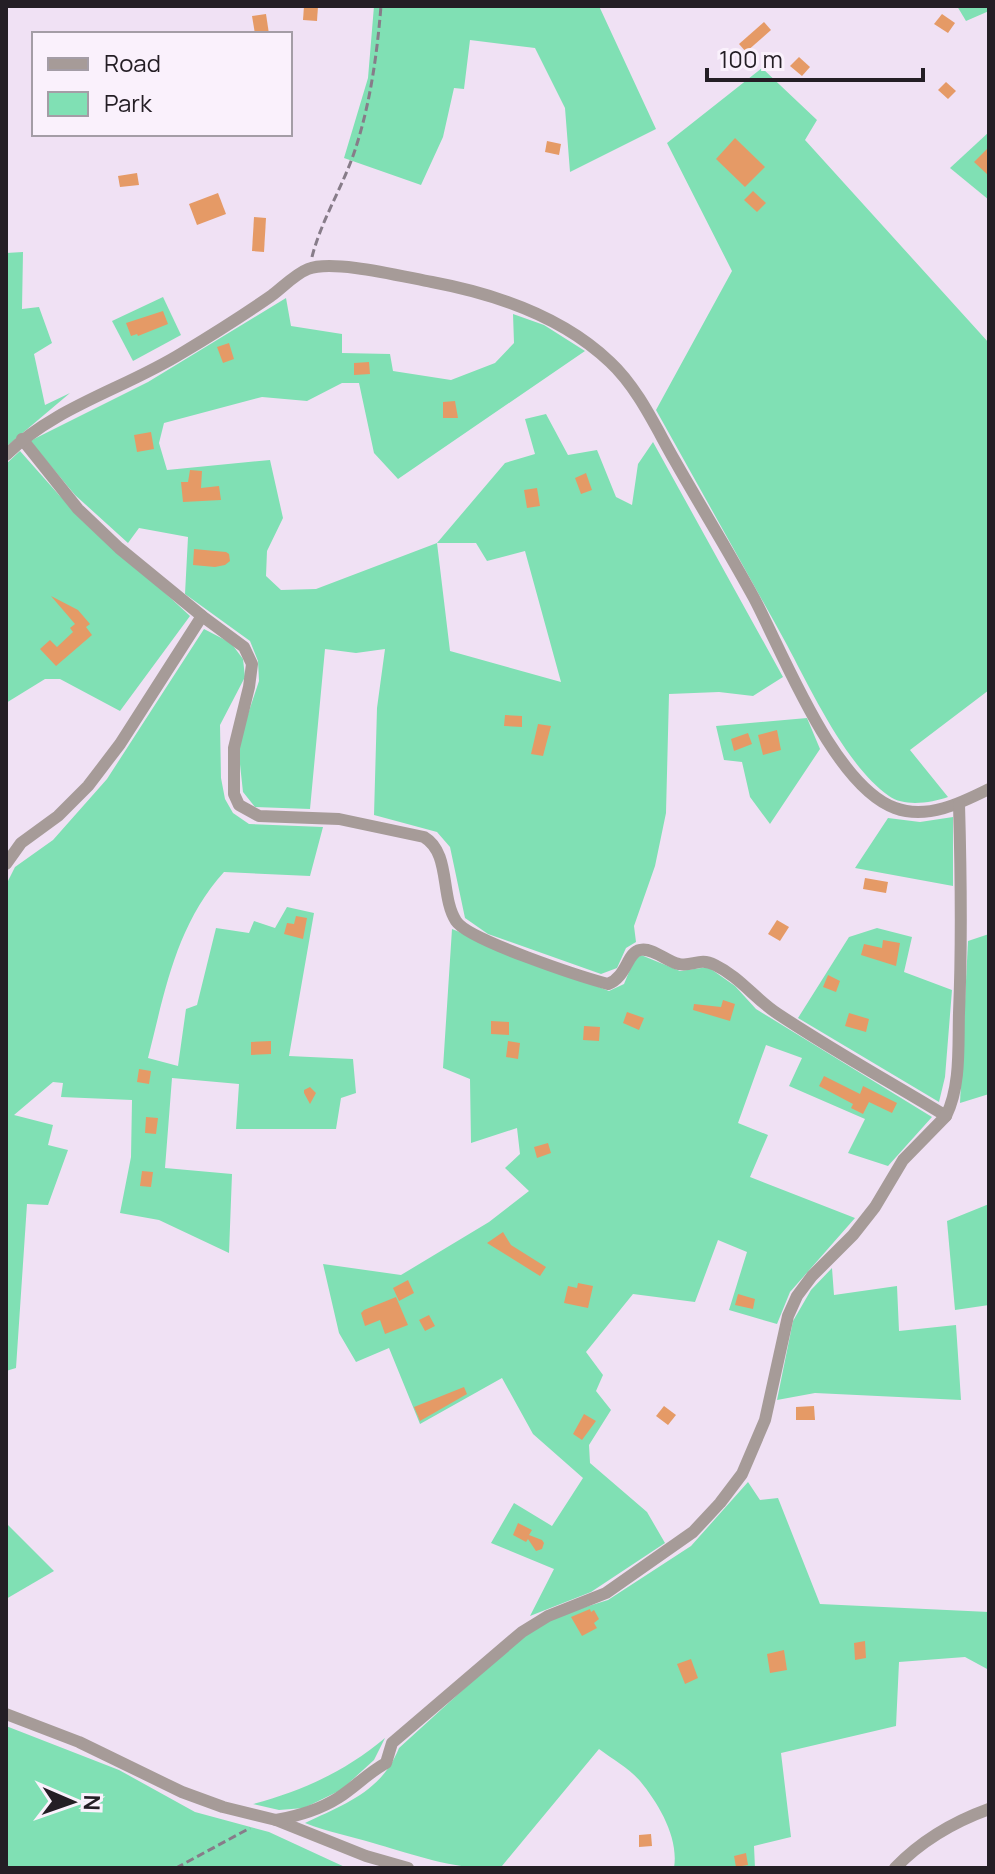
<svg xmlns="http://www.w3.org/2000/svg" width="995" height="1874" viewBox="0 0 995 1874" font-family="Manrope,sans-serif">
	<style>
		.green { fill: #80e0b4; fill-rule: evenodd }
		.building { fill: #e59a66 }
		.lines { fill: none; stroke-linecap: round; stroke-linejoin: round }
		.path { stroke: #877c89; stroke-width: 3; stroke-dasharray: 8 4; stroke-linecap: butt }
		.street { stroke: #a69b98; stroke-width: 12 }
	</style>
	<rect width="100%" height="100%" fill="#f0e1f4"/>
	<g class="green">
		<path d="M374 6H599L656 129 570 172 565 108 535 48 470 40 464 89 454 88 443 137 421 185 344 158 368 78Z"/>
		<path d="M957 6H989V11L966 21Z"/>
		<path d="M762 68 817 120 805 140 989 343V690L910 750 948 797C931 803 904 807 889 796 847 767 811 690 787 645 744 567 700 489 656 410L732 271 667 143Z"/>
		<path d="M989 132V200L950 168Z"/>
		<path d="M23 252 22 309 39 307 52 343 34 354 45 405 70 393 6 447V253Z"/>
		<path d="M163 297 181 335 133 361 112 321Z"/>
		<path d="M286 298 291 326 342 334V353L390 354 393 371 451 380 495 363 514 343 513 314 544 325 585 351 398 479 374 453 359 383H342L307 401 262 397 164 423 159 443 167 470 270 460 283 518 267 551 266 576 281 590 316 589 437 543 505 463 535 454 525 419 546 414 568 455 597 450 616 497 632 505 638 464 653 442 783 677 753 696 719 692 669 694 666 813 655 866 634 926 636 942 626 948 617 968 601 974 488 934 465 918 450 847 437 832 374 815 377 708 385 649 356 653 325 649 310 809 255 807 243 792 239 755 241 735 259 681 258 661 250 641 185 594 188 537 139 528 128 543 75 495 30 441 148 382ZM437 543H476L487 561 525 551 561 682 450 651Z"/>
		<path d="M20 451 59 495 190 616 120 711 60 679H45L6 703V464Z"/>
		<path d="M204 629 231 643 243 659 245 677 220 725 221 778 225 799 233 813 249 824 323 827 310 876 224 872C176 925 165 991 148 1058L178 1066 186 1009 197 1005 216 928 249 933 254 921 275 928 287 907 314 913 289 1056 353 1059 356 1093 341 1098 336 1129H236L239 1084 172 1078 165 1168 232 1174 229 1253 159 1220 120 1213 131 1157 132 1100 61 1097 63 1083 53 1082 14 1115 53 1125 48 1145 68 1150 48 1205 27 1204 16 1368 6 1371V885L15 867 53 840 107 779Z"/>
		<path d="M807 718 820 749 770 824 750 797 742 762 724 760 716 726Z"/>
		<path d="M953 817V886L855 868 888 818 920 822Z"/>
		<path d="M877 928 912 937 904 972 952 990 945 1077 939 1102 798 1018 849 937Z"/>
		<path d="M452 929 609 991 624 984 634 960 641 955 680 971 708 967 735 986 756 1009 932 1117 888 1166 848 1153 865 1119 789 1086 802 1058 766 1045 738 1123 768 1135 750 1177 855 1218 790 1292 777 1324 729 1310 747 1252 718 1240 695 1302 633 1294 586 1352 603 1375 596 1391 611 1410 589 1445 590 1463 647 1512 665 1543 591 1592 530 1616 554 1569 491 1543 514 1503 552 1526 583 1478 533 1434 502 1378 420 1424 389 1348 356 1362 339 1333 323 1264 401 1275 489 1222 529 1191 505 1168 520 1154 517 1128 471 1143 470 1079 443 1068Z"/>
		<path d="M989 934V1094L960 1103 968 941Z"/>
		<path d="M989 1204V1305L955 1310 947 1221Z"/>
		<path d="M832 1268 834 1295 897 1286 899 1331 956 1325 961 1400 815 1393 777 1400 793 1321 811 1290Z"/>
		<path d="M748 1482 760 1500 778 1498 820 1604 989 1612V1670L965 1657 899 1662 896 1726 781 1753 791 1837 754 1846 755 1868H674C679 1838 659 1804 640 1781 629 1768 612 1759 599 1749L502 1866C465 1874 409 1853 373 1843 350 1836 328 1832 305 1823 345 1804 382 1791 399 1748L520 1638 550 1618 608 1600 691 1546Z"/>
		<path d="M6 1523 54 1571 6 1599Z"/>
		<path d="M6 1726 119 1770 195 1812 269 1832 347 1868H6Z"/>
		<path d="M385 1738 374 1760 341 1790 304 1808 279 1810 253 1804C302 1791 346 1771 385 1738Z"/>
	</g>
	<g class="building">
		<path d="M304 6H318L317 21 303 20Z"/>
		<path d="M266 14 269 34H255L252 16Z"/>
		<path d="M942 14 955 23 948 33 934 24Z"/>
		<path d="M764 22 771 30 746 52 739 44Z"/>
		<path d="M799 57 810 67 802 76 790 66Z"/>
		<path d="M946 82 956 91 948 99 938 90Z"/>
		<path d="M735 138 765 167 745 187 716 159Z"/>
		<path d="M547 141 561 144 559 155 545 152Z"/>
		<path d="M989 147V176L974 162Z"/>
		<path d="M137 173 139 185 120 187 118 176Z"/>
		<path d="M753 191 766 203 757 212 744 200Z"/>
		<path d="M218 193 226 214 197 225 189 204Z"/>
		<path d="M254 217 266 218 264 252 252 251Z"/>
		<path d="M163 311 168 324 138 336 137 334 131 336 126 323Z"/>
		<path d="M229 343 234 359 223 363 217 347Z"/>
		<path d="M369 362 370 374 354 375V363Z"/>
		<path d="M455 401 458 418H443V402Z"/>
		<path d="M151 432 154 449 137 452 134 435Z"/>
		<path d="M190 470 202 471 201 488 219 486 221 500 183 502 181 482H188Z"/>
		<path d="M586 473 592 490 581 494 575 478Z"/>
		<path d="M537 488 540 506 527 508 524 490Z"/>
		<path d="M194 549 226 552 229 554 230 561 225 565 215 567 193 565Z"/>
		<path d="M51 596 78 610 90 624 86 627 92 635 56 666 40 649 50 640 57 647 73 632 70 628 75 624Z"/>
		<path d="M505 715 522 716V727L504 726Z"/>
		<path d="M538 724 551 726 543 756 531 754Z"/>
		<path d="M777 730 781 750 763 755 758 735Z"/>
		<path d="M748 733 752 744 734 751 731 739Z"/>
		<path d="M865 878 888 882 886 893 863 889Z"/>
		<path d="M296 916 307 918 303 939 284 934 287 923 294 924Z"/>
		<path d="M777 920 789 927 780 941 768 934Z"/>
		<path d="M883 940 900 943 896 966 861 955 864 944 882 948Z"/>
		<path d="M828 975 840 981 836 992 823 987Z"/>
		<path d="M723 1000 735 1004 730 1021 693 1010 694 1004 721 1007Z"/>
		<path d="M627 1012 644 1018 639 1030 623 1023Z"/>
		<path d="M849 1013 869 1019 866 1032 845 1026Z"/>
		<path d="M491 1021 509 1022V1035L491 1034Z"/>
		<path d="M584 1026 600 1027 599 1041 583 1040Z"/>
		<path d="M271 1041V1054L251 1055V1042Z"/>
		<path d="M508 1041 520 1043 518 1059 506 1057Z"/>
		<path d="M139 1069 151 1071 149 1084 137 1082Z"/>
		<path d="M824 1076 860 1094 863 1086 897 1103 892 1113 869 1102 863 1114 851 1108 853 1104 819 1086Z"/>
		<path d="M310 1087 316 1093 310 1104 304 1093V1090Z"/>
		<path d="M146 1117 158 1118 156 1134 145 1133Z"/>
		<path d="M548 1143 551 1153 537 1158 534 1147Z"/>
		<path d="M142 1171 153 1172 151 1187 140 1186Z"/>
		<path d="M503 1232 511 1245 546 1267 540 1276 487 1243Z"/>
		<path d="M408 1280 414 1293 399 1301 393 1288Z"/>
		<path d="M578 1283 593 1286 588 1308 564 1303 568 1286 577 1288Z"/>
		<path d="M738 1294 755 1299 753 1309 735 1305Z"/>
		<path d="M396 1297 408 1325 385 1334 380 1320 365 1326 361 1313 364 1310Z"/>
		<path d="M429 1315 435 1326 425 1331 419 1320Z"/>
		<path d="M464 1387 467 1394 420 1421 414 1407Z"/>
		<path d="M664 1406 676 1415 668 1425 656 1416Z"/>
		<path d="M814 1406 815 1420H796V1407Z"/>
		<path d="M584 1414 596 1421 582 1440 573 1434Z"/>
		<path d="M518 1523 532 1530 529 1535 542 1540 544 1543 542 1549 536 1551 528 1539 526 1542 513 1535Z"/>
		<path d="M590 1609 591 1612 594 1610 599 1619 594 1623 597 1628 582 1636 571 1617Z"/>
		<path d="M865 1641 866 1658 855 1660 854 1643Z"/>
		<path d="M784 1650 787 1670 770 1673 767 1654Z"/>
		<path d="M691 1659 698 1678 685 1684 677 1664Z"/>
		<path d="M651 1834 652 1846 639 1847V1835Z"/>
		<path d="M746 1853 748 1865 736 1867 734 1856Z"/>
	</g>
	<g class="lines">
		<g class="path">
			<path d="M312 257C321 221 342 188 354 153 370 106 377 55 381 6"/>
			<path d="M176 1868 250 1828"/>
		</g>
		<g class="street">
			<path d="M22 439 78 509 119 548 202 616 244 647 252 664 249 687 234 748V794L239 805 259 816 339 819 424 837C451 853 440 896 456 921 468 940 582 977 608 984 627 977 627 952 640 950 653 947 667 962 679 964 693 967 699 957 715 965 740 977 755 999 778 1014 832 1050 890 1082 946 1116"/>
			<path d="M6 455C56 406 124 389 182 353 212 335 242 316 271 296 282 288 295 274 308 269 333 259 404 277 432 282 496 294 562 316 610 362 638 388 656 428 675 461 701 507 729 552 754 598 783 653 834 786 895 808 927 820 961 803 989 789"/>
			<path d="M6 864 21 843 58 816 88 786 120 744 202 616"/>
			<path d="M6 1714 79 1742 182 1792 223 1807 276 1820 366 1856 408 1868"/>
			<path d="M276 1820C298 1816 319 1810 338 1798 355 1787 368 1773 386 1763L392 1743 522 1632 548 1616 606 1593 693 1532 720 1503 742 1474 765 1420 788 1316 797 1296 812 1276 853 1235 875 1207 903 1160 946 1116C961 1086 958 1046 959 1013 962 943 961 874 959 804"/>
			<path d="M895 1868C922 1840 953 1822 989 1809"/>
		</g>
	</g>
	<rect width="995" height="1874" fill="none" stroke="#241e25" stroke-width="16"/>
	<rect x="32" y="32" width="260" height="104" fill="#faf1fc" stroke="#a49da6" stroke-width="2"/>
	<rect x="48" y="58" width="40" height="12" fill="#a69b98" stroke="#a49da6" stroke-width="2"/>
	<text x="104" y="72" font-size="24" fill="#241e25">Road</text>
	<rect x="48" y="92" width="40" height="24" fill="#80e0b4" stroke="#a49da6" stroke-width="2"/>
	<text x="104" y="112" font-size="24" fill="#241e25">Park</text>
	<g transform="translate(72 1802) rotate(92)" stroke="#faf1fc" stroke-width="6" paint-order="stroke">
	<path d="M0-6L14 30L0 20L-14 30Z" fill="#241e25"/>
	<text y="-12" font-size="22" font-weight="bold" text-anchor="middle" fill="#241e25">N</text>
	</g>
	<path d="M707 68v12h216v-12" fill="none" stroke="#241e25" stroke-width="4"/>
	<text x="719" y="68" font-size="24" fill="#241e25" stroke="#faf1fc" stroke-width="6" paint-order="stroke">100 m</text>
</svg>
